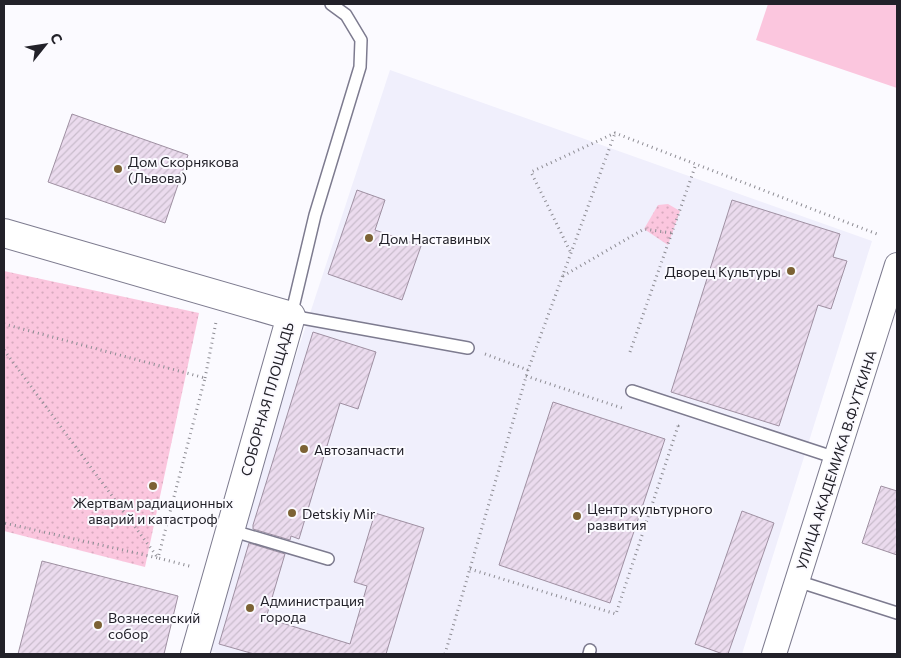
<svg xmlns="http://www.w3.org/2000/svg" width="901" height="658" viewBox="0 0 901 658" font-family="Commissioner,sans-serif">
	<style>
		.built { fill: #f0effc }
		.green { fill: url(#green-dots) }
		.pitch { fill: #fbc6de }
		.building { fill: url(#building-hatch); stroke: #9f90a2 }
		.lines { fill: none; stroke-linecap: round; stroke-linejoin: round }
		.lane-casing { stroke: #7d7b8f; stroke-width: 14 }
		.street-casing { stroke: #7d7b8f; stroke-width: 26 }
		.secondary-casing { stroke: #7d7b8f; stroke-width: 30 }
		.path { stroke: #8d8c93; stroke-width: 3; stroke-dasharray: 1 4; stroke-linecap: butt }
		.lane { stroke: #fff; stroke-width: 11 }
		.street { stroke: #fff; stroke-width: 24 }
		.secondary { stroke: #fff; stroke-width: 28 }
		.poi-dot { fill: #7c6234; stroke: #fbfaff; stroke-width: 2 }
		.labels { text-anchor: middle; dominant-baseline: central; stroke-width: 4; stroke-linejoin: round; paint-order: stroke }
		.poi-label { font-size: 14px; fill: #222129; stroke: #fbfaff; text-anchor: start }
		.street-label { font-size: 14px; fill: #222129; stroke: #fbfaff }
	</style>
	<defs>
		<pattern id="green-dots" width="8" height="8" patternUnits="userSpaceOnUse" patternTransform="scale(1.25)"><rect width="8" height="8" fill="#fbc6de"/><path d="M2 2h.1M6 6h.1" fill="none" stroke="#d7aabe" stroke-width="1.8" stroke-linecap="round"/></pattern>
		<pattern id="building-hatch" width="6" height="6" patternUnits="userSpaceOnUse" patternTransform="scale(1.25)"><rect width="6" height="6" fill="#ebdbee"/><path d="M-1 1l2-2M0 6l6-6M5 7l2-2" fill="none" stroke="#c9bccc"/></pattern>
	</defs>
	<rect width="100%" height="100%" fill="#fbfaff"/>
	<path class="built" d="M390 70 872 241 742 654H220L200 648Z"/>
	<g class="green">
		<path d="M668 204 680 211 668 245 644 229 658 205Z"/>
		<path d="M4 271 199 313 145 567 4 531Z"/>
	</g>
	<path class="pitch" d="M768 4H897V88L756 40Z"/>
	<g class="building">
		<path d="M72 114 188 155 165 223 48 182Z"/>
		<path d="M357 190 385 200 375 230 421 246 402 300 328 274Z"/>
		<path d="M732 200 840 234 833 257 847 261 831 309 818 305 779 426 671 392Z"/>
		<path d="M313 332 376 352 358 409 340 403 299 539 291 536 290 540 253 529V525Z"/>
		<path d="M553 402 665 439 610 603 499 565Z"/>
		<path d="M881 486 897 491V555L862 543Z"/>
		<path d="M742 511 774 523 728 654H723L695 644Z"/>
		<path d="M375 513 424 528 386 654H254L219 644 249 543 285 554 266 618 350 644 367 586 354 582Z"/>
		<path d="M42 561 178 596 164 654H18Z"/>
	</g>
	<g class="lines">
		<g class="lane-casing">
			<g id="lane">
				<path d="M331 4 346 15 361 40 360 67 315 215 291 316 468 348"/>
				<path d="M632 391 836 458"/>
				<path d="M230 530 328 559"/>
				<path d="M797 581 897 613"/>
				<path d="M589 654 590 650"/>
			</g>
		</g>
		<g class="street-casing">
			<path id="street" d="M774 654 897 265"/>
		</g>
		<g class="secondary-casing">
			<path id="secondary" d="M4 233 291 316 195 654"/>
		</g>
		<g class="path">
			<path d="M570 251 531 172 615 133 877 234"/>
			<path d="M563 276 644 229 672 233"/>
			<path d="M4 324 205 378 158 558 4 523"/>
			<path d="M4 350 158 558 193 567"/>
			<path d="M630 352 696 164"/>
			<path d="M485 354 528 370"/>
			<path d="M526 376 622 408"/>
			<path d="M205 378 216 322"/>
			<path d="M470 569 616 614 678 426 675 425"/>
			<path d="M445 654 528 370 615 133"/>
		</g>
		<use href="#lane" class="lane"/>
		<use href="#street" class="street"/>
		<use href="#secondary" class="secondary"/>
	</g>
	<g class="poi-dot">
		<circle cx="118" cy="169" r="5"/>
		<circle cx="369" cy="238" r="5"/>
		<circle cx="791" cy="271" r="5"/>
		<circle cx="304" cy="449" r="5"/>
		<circle cx="153" cy="486" r="5"/>
		<circle cx="292" cy="513" r="5"/>
		<circle cx="577" cy="516" r="5"/>
		<circle cx="250" cy="608" r="5"/>
		<circle cx="98" cy="625" r="5"/>
	</g>
	<g class="labels">
		<g class="poi-label">
			<text x="128" y="161">Дом Скорнякова<tspan x="128" dy="16">(Львова)</tspan></text>
			<text x="379" y="238">Дом Наставиных</text>
			<text x="781" y="271" text-anchor="end">Дворец Культуры</text>
			<text x="314" y="449">Автозапчасти</text>
			<text x="153" y="502" text-anchor="middle">Жертвам радиационных<tspan x="153" dy="16">аварий и катастроф</tspan></text>
			<text x="587" y="508">Центр культурного<tspan x="587" dy="16">развития</tspan></text>
			<text x="302" y="513">Detskiy Mir</text>
			<text x="260" y="600">Администрация<tspan x="260" dy="16">города</tspan></text>
			<text x="108" y="617">Вознесенский<tspan x="108" dy="16">собор</tspan></text>
		</g>
		<g class="street-label">
			<text transform="translate(267 399) rotate(-74)">СОБОРНАЯ ПЛОЩАДЬ</text>
			<text transform="translate(836 460) rotate(-72)">УЛИЦА АКАДЕМИКА В.Ф.УТКИНА</text>
		</g>
	</g>
	<rect width="901" height="658" fill="none" stroke="#222129" stroke-width="10"/>
	<g transform="translate(45 45) rotate(60)" stroke="#fbfaff" stroke-width="4" paint-order="stroke">
	<path d="M0-4L9 19L0 12L-9 19Z" fill="#222129"/>
	<text y="-8" font-size="14" font-weight="bold" text-anchor="middle" fill="#222129">С</text>
	</g>
</svg>
